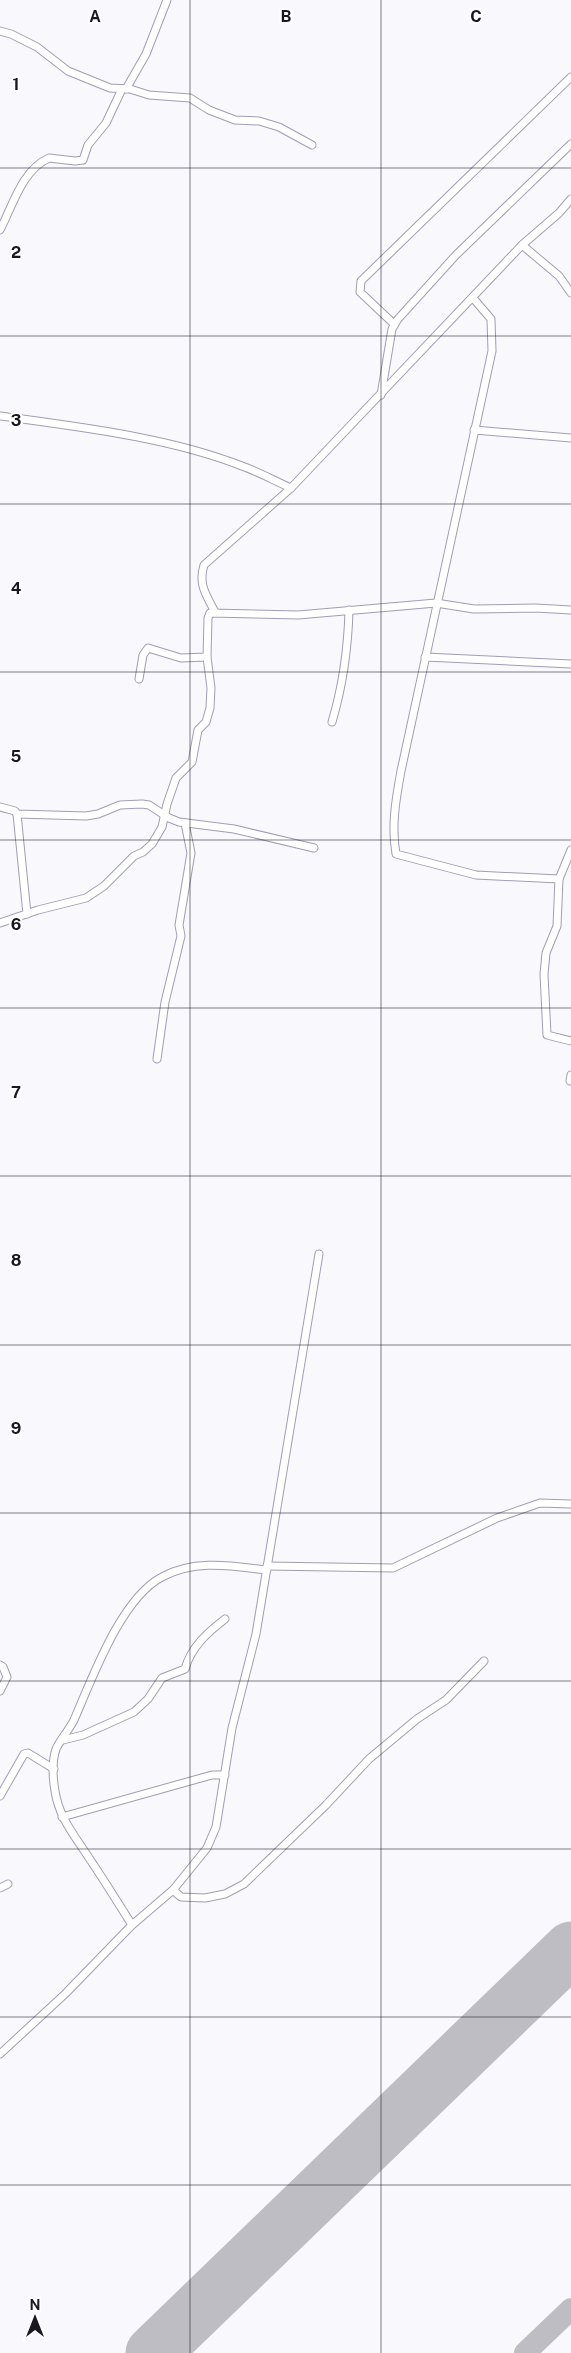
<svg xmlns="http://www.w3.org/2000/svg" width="571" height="2353" viewBox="0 0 571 2353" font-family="'Public Sans',sans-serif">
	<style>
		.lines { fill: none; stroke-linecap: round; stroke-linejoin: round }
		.taxiway { stroke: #bdbdc3; stroke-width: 22 }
		.runway { stroke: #bdbdc3; stroke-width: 55 }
		.minor-casing { stroke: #9f9eb6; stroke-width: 9 }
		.minor { stroke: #fff; stroke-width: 7 }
		.grid { fill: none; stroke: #191821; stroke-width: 1; stroke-opacity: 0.55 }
		.grid-label { font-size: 16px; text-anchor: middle; font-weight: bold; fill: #191821; stroke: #fff; stroke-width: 4.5; stroke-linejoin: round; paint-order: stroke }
	</style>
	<rect width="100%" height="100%" fill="#f8f8fd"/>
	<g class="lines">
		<path class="taxiway" d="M525 2353 571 2309"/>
		<path class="runway" d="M153 2353 571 1949"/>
		<g class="minor-casing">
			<g id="minor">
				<path d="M0 31 11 34 37 47 68 71 110 88 130 89 149 95 190 98 209 110 235 120 259 121 279 127 312 145"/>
				<path d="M126 89 146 54 167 0"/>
				<path d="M0 230C13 205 22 170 49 158L75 161 83 160 88 145 106 123 122 89"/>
				<path d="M522 245 559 276 571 293"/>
				<path d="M473 298 491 319 492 351 401 771C396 798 391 826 396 854L476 875 559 879"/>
				<path d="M394 324 360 292 361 281 571 77"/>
				<path d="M381 395 392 329 398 319 456 255 571 144"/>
				<path d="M0 416C79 427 168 437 242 466 259 472 275 481 291 488"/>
				<path d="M474 430 571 438"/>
				<path d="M215 612C206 595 198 584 204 565L291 488 522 245 559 213 571 199"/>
				<path d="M425 657 571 664"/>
				<path d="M139 679 143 655 148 648 181 658 207 657"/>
				<path d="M332 722C343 685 348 649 349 610"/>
				<path d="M0 807 15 811 17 814 86 816 98 814 120 805 142 804 149 805 169 818 179 822 234 829 314 848"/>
				<path d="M17 814 27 914"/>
				<path d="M571 850 559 879 557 926 546 953 544 974 547 1035 571 1041"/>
				<path d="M0 923 38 910 86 898 104 886 134 856 143 852 152 844 162 827 167 804 176 778 192 762 198 730 206 722 210 708 211 688 207 657 208 618 210 613 298 615 436 603 474 609 535 608 571 610"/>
				<path d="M157 1059 165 1002 181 936 179 925 191 853 185 823"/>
				<path d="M570 1081 571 1075"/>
				<path d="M267 1566 393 1568 497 1518 540 1503 571 1504"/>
				<path d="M0 1665 3 1667 7 1677 0 1691"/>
				<path d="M63 1740 83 1735 134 1712 148 1699 162 1678 185 1669C191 1647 208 1632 225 1619"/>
				<path d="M0 1796 24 1754 28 1753 54 1769"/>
				<path d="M62 1817 212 1775H225"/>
				<path d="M0 1888 8 1884"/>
				<path d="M173 1890 181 1897 205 1898 225 1894 244 1884 326 1805 369 1759 417 1719 446 1700 484 1661"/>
				<path d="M132 1925C118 1903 104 1880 89 1858 75 1836 59 1818 55 1791 53 1779 52 1761 56 1749 60 1740 69 1730 74 1720 92 1679 121 1598 162 1577 195 1559 232 1566 267 1570"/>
				<path d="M0 2054 65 1994 132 1925 173 1890 207 1848 216 1827 232 1728 256 1634 319 1254"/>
			</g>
		</g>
		<use href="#minor" class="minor"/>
	</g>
	<path class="grid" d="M190 0V2353M381 0V2353M0 168H571M0 336H571M0 504H571M0 672H571M0 840H571M0 1008H571M0 1176H571M0 1345H571M0 1513H571M0 1681H571M0 1849H571M0 2017H571M0 2185H571"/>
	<g class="grid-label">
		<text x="95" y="22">A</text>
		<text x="286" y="22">B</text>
		<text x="476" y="22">C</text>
		<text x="16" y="90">1</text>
		<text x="16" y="258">2</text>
		<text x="16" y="426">3</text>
		<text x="16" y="594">4</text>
		<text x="16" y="762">5</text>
		<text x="16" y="930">6</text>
		<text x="16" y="1098">7</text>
		<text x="16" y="1266">8</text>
		<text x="16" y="1434">9</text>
	</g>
	<g transform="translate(35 2318)" stroke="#ffffff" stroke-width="4" paint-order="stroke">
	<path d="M0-4L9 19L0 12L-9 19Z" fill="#191821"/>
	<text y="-8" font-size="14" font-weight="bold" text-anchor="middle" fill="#191821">N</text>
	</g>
</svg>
